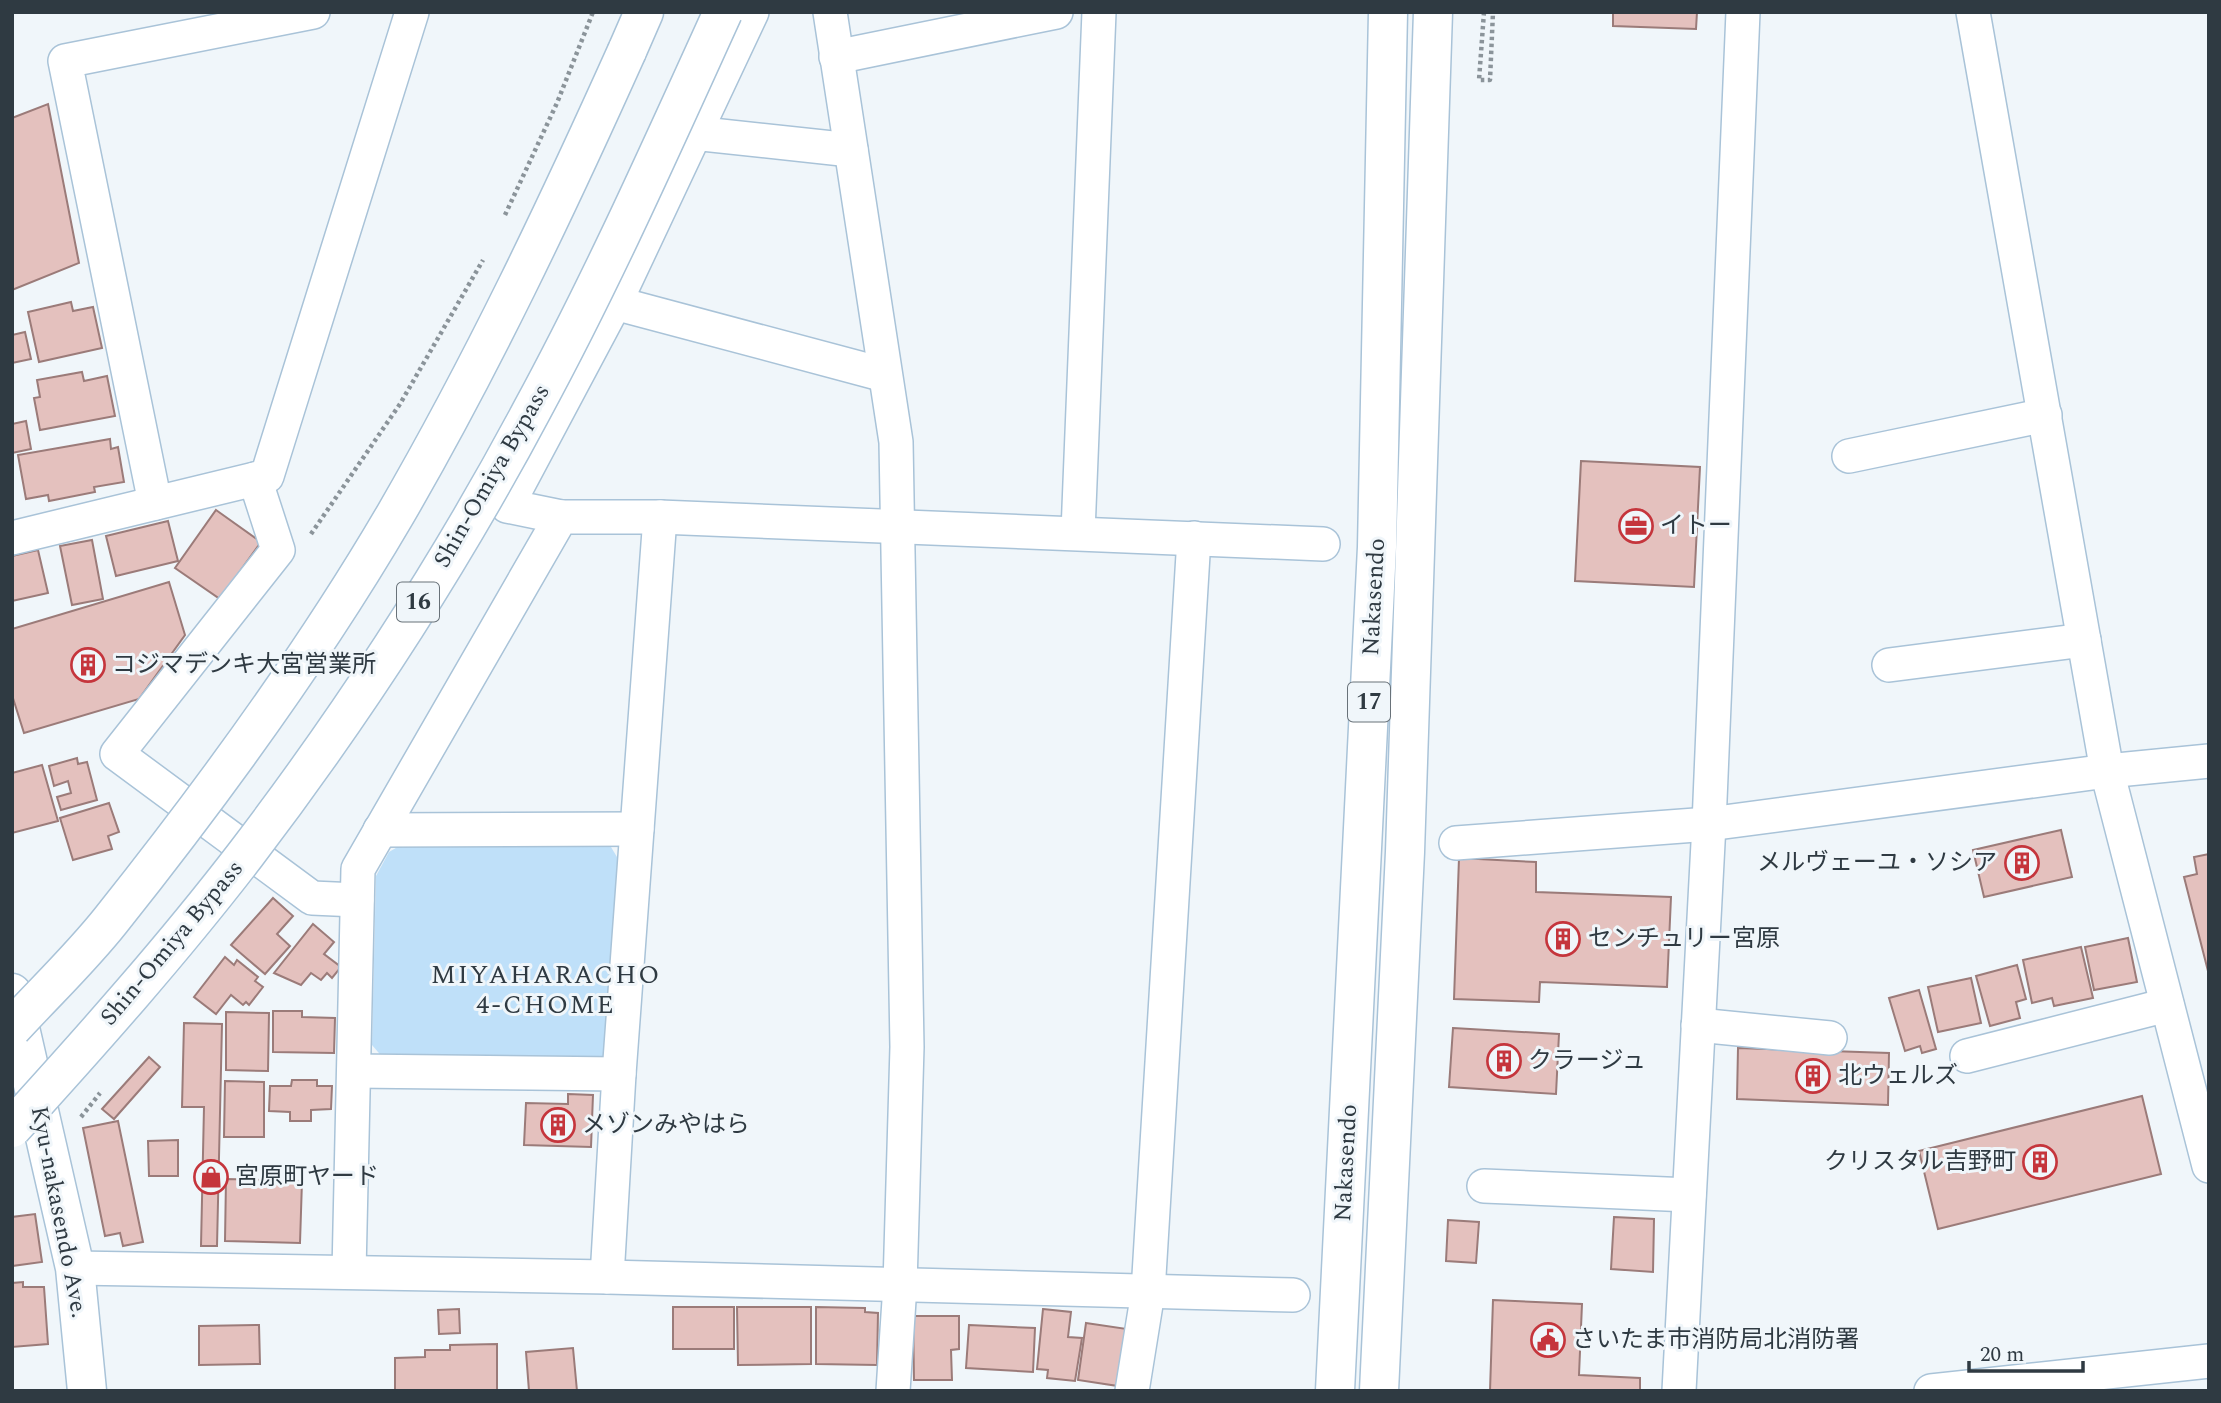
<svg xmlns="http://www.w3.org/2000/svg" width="2221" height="1403" viewBox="0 0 2221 1403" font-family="Spectral,'Noto Sans JP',serif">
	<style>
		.green { fill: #bfe0f9 }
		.building { fill: #e4c1be; stroke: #9b7b79; stroke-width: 2 }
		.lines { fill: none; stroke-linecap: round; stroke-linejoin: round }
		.street-casing { stroke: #a9c3d8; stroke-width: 36 }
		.secondary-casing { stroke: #a9c3d8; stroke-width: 41 }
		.highway-casing { stroke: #a9c3d8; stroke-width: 41 }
		.path { stroke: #8b949a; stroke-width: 4.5; stroke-dasharray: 3.5 3.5; stroke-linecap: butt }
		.street { stroke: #fff; stroke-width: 33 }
		.secondary { stroke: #fff; stroke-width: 38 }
		.highway { stroke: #fff; stroke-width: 38 }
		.highway-bridge-casing { stroke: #a9c3d8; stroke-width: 41; stroke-linecap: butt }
		.highway-bridge { stroke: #fff; stroke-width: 38 }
		.labels { text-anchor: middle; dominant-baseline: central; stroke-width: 6; stroke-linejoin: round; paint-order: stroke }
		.shield { fill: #f0f6fa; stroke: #697279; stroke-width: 2 }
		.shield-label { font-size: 23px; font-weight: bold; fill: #2f3a42 }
		.street-label { font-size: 24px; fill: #2f3a42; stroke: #f0f6fa }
		.poi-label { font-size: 24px; fill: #2f3a42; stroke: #f0f6fa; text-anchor: start }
		.neighbourhood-label { font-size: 26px; letter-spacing: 2px; fill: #2f3a42; stroke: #f0f6fa }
	</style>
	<rect width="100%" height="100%" fill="#f0f6fa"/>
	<path class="green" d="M406 842 611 847 620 862 607 1053 591 1064 384 1059 372 1045 376 876 389 852Z"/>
	<g class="building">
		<path d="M1613 12H1697L1696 29 1613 26Z"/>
		<path d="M48 104 79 263 12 290V118Z"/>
		<path d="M71 302 73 311 93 307 102 348 39 362 28 312Z"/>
		<path d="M25 332 31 359 12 363V335Z"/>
		<path d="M82 372 84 381 107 376 115 416 40 430 34 398 40 397 37 380Z"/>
		<path d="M26 421 31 449 12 453V424Z"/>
		<path d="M110 439 111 449 118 447 124 482 94 487 95 492 49 501 48 495 26 499 18 455Z"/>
		<path d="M1581 461 1700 467 1694 587 1575 581Z"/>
		<path d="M216 510 261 542 220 599 175 568Z"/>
		<path d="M168 521 178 561 116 576 106 536Z"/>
		<path d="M92 540 103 599 72 605 60 546Z"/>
		<path d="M38 550 48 593 12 601V556Z"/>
		<path d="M169 582 185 635 139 699 24 733 12 695V629Z"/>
		<path d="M77 758 78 764 87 762 97 800 61 810 57 797 71 793 68 781 54 786 49 766Z"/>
		<path d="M42 765 58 821 12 833V773Z"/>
		<path d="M109 803 119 832 108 836 112 849 73 860 60 818Z"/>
		<path d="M2061 830 2072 877 1984 897 1973 850Z"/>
		<path d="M2209 854V975L2184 877 2197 874 2194 857Z"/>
		<path d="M1459 858 1536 862V892L1671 897 1667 987 1540 982 1539 1002 1454 999Z"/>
		<path d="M273 898 293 916 277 934 290 946 265 974 231 945Z"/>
		<path d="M313 924 334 942 324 954 341 967 332 978 327 973 321 980 311 973 301 985 274 973Z"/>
		<path d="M2128 938 2137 982 2094 990 2085 947Z"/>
		<path d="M2081 947 2093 998 2054 1006 2052 998 2032 1003 2023 960Z"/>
		<path d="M225 957 234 965 237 960 258 977 255 981 263 987 249 1005 246 1002 243 1005 231 995 216 1014 194 997Z"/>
		<path d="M2017 965 2026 999 2016 1002 2020 1018 1990 1026 1976 976Z"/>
		<path d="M1971 978 1981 1023 1938 1032 1928 987Z"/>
		<path d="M1919 990 1936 1049 1922 1053 1920 1046 1905 1051 1889 998Z"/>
		<path d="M273 1011H302V1017L335 1018 334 1053 273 1052Z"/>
		<path d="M226 1012 269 1013 268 1071 226 1070Z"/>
		<path d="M184 1023 222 1024 217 1246H201L204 1107H182Z"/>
		<path d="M1453 1028 1559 1034 1556 1094 1449 1087Z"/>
		<path d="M1738 1048 1889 1053 1888 1105 1737 1099Z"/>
		<path d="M149 1057 160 1067 114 1119 102 1109Z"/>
		<path d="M292 1080H317V1086H332L331 1109 311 1110V1121H290V1112L269 1111 270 1086H291Z"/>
		<path d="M225 1081 264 1082V1137H224Z"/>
		<path d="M568 1094 593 1095 591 1147 524 1145 526 1103 568 1104Z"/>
		<path d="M2142 1096 2161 1174 1938 1229 1919 1151Z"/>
		<path d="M118 1121 143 1242 123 1246 120 1233 105 1236 83 1128Z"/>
		<path d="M178 1140V1176H149L148 1141Z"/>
		<path d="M226 1179 302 1181 300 1243 225 1241Z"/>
		<path d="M35 1214 42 1262 12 1266V1217Z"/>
		<path d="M1614 1217 1654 1219 1653 1272 1611 1269Z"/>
		<path d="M1448 1220 1479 1222 1476 1263 1446 1261Z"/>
		<path d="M23 1282V1287H44L48 1344 12 1347V1283Z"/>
		<path d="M1493 1300 1582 1304 1579 1375 1640 1378V1391H1490Z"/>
		<rect x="673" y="1307" width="61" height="42"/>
		<path d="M737 1307H811V1364L738 1365Z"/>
		<path d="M816 1307 865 1308V1312L878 1313 877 1365 816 1364Z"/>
		<path d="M459 1309 460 1333 439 1334 438 1310Z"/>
		<path d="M1043 1309 1071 1312 1068 1337 1082 1338 1075 1381 1047 1378 1048 1370 1037 1369Z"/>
		<path d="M913 1316H959V1349L951 1350 952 1380H914Z"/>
		<path d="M1086 1323 1127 1329 1118 1386 1078 1380Z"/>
		<path d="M259 1325 260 1364 199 1365V1326Z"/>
		<path d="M969 1325 1035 1328 1033 1372 966 1368Z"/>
		<path d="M497 1344V1391H395V1358L425 1357V1350H450V1345Z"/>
		<path d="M573 1348 577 1391H529L526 1352Z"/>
	</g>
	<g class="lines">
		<g class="street-casing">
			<g id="street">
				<path d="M830 12 896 442 907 1047 900 1285 893 1391"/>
				<path d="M1973 12 2107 771 2209 1166"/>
				<path d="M836 57 1056 12"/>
				<path d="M693 133 851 150"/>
				<path d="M615 303 885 375"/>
				<path d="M1849 456 2045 415"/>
				<path d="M255 479 278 550 117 754 312 898 357 900"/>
				<path d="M155 503 65 61 313 12"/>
				<path d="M561 517 507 506 615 303 752 12"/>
				<path d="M1078 532 1099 12"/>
				<path d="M12 538 267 476 412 12"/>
				<path d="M1889 665 2084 640"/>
				<path d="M380 830 637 829"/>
				<path d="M1456 843 1709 824 2107 771 2209 761"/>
				<path d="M1698 1025 1830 1038"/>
				<path d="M1967 1056 2167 1005"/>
				<path d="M354 1071 619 1074"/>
				<path d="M1484 1186 1689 1195"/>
				<path d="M75 1268 607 1277 1293 1295"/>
				<path d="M349 1272 358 869 561 517H660L1323 544"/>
				<path d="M607 1277 619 1074 660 517"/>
				<path d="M1132 1391 1148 1292 1194 538"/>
				<path d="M1679 1391 1709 824 1743 12"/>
				<path d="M1931 1391 2209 1361"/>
			</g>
		</g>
		<g class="secondary-casing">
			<path id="secondary" d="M12 993 75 1268 87 1391"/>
		</g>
		<g class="highway-casing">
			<g id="highway">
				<path d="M627 51 644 12"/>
				<path d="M1335 1391 1377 547 1388 12"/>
				<path d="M1379 1391 1405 852 1433 12"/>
			</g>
		</g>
		<g class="path">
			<path d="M1484 12 1479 80H1490L1493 12"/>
			<path d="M505 215 557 103 593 12"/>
			<path d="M311 534 400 404 483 260"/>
			<path d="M81 1117 100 1093"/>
		</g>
		<use href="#street" class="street"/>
		<use href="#secondary" class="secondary"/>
		<use href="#highway" class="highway"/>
		<g class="highway-bridge-casing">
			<g id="highway-bridge">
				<path d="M12 1028C45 992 81 958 111 920 213 792 312 657 395 515 482 365 556 209 627 51"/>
				<path d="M12 1128C93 1039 173 949 246 854 352 715 450 564 532 410 602 281 662 146 723 12"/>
			</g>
		</g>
		<use href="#highway-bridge" class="highway-bridge"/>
	</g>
	<defs>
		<g id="office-ring" transform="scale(1.75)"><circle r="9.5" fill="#f0f6fa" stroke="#c5353c" stroke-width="1.5"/><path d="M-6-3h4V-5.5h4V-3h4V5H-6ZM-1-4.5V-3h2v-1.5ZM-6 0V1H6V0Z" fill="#c5353c"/></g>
		<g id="building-ring" transform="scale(1.75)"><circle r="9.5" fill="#f0f6fa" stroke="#c5353c" stroke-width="1.5"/><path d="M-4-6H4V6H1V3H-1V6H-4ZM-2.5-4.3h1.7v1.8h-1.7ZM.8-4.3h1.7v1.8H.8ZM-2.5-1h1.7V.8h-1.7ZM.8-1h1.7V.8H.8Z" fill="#c5353c"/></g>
		<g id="shop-ring" transform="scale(1.75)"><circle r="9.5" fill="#f0f6fa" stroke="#c5353c" stroke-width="1.5"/><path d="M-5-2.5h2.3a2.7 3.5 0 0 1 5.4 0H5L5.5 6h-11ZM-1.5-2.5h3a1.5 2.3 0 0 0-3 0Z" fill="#c5353c"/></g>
		<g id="civic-ring" transform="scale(1.75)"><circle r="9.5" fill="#f0f6fa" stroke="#c5353c" stroke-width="1.5"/><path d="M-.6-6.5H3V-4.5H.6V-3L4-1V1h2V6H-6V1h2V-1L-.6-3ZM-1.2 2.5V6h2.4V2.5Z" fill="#c5353c"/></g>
	</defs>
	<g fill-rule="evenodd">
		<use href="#office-ring" x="1636" y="526"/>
		<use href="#building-ring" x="88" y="665"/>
		<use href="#building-ring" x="2022" y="863"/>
		<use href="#building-ring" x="1563" y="939"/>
		<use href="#building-ring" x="1504" y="1061"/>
		<use href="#building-ring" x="1813" y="1076"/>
		<use href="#building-ring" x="558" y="1125"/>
		<use href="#building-ring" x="2040" y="1162"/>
		<use href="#shop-ring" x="211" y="1177"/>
		<use href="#civic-ring" x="1548" y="1340"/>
	</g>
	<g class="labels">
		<g class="shield">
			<rect x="397" y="582.5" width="42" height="39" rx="5"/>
			<rect x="1348" y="682.5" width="42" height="39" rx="5"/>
		</g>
		<g class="shield-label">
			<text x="418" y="602">16</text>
			<text x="1369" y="702">17</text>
		</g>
		<g class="street-label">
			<text transform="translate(492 476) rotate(-60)">Shin-Omiya Bypass</text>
			<text transform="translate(1374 597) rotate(-87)">Nakasendo</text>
			<text transform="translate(172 943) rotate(-50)">Shin-Omiya Bypass</text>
			<text transform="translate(1346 1163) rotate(-87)">Nakasendo</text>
			<text transform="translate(59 1212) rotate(79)">Kyu-nakasendo Ave.</text>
		</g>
		<g class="poi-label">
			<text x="1660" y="526">イトー</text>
			<text x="112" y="665">コジマデンキ大宮営業所</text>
			<text x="1997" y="863" text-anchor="end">メルヴェーユ・ソシア</text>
			<text x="1588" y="939">センチュリー宮原</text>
			<text x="1528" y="1061">クラージュ</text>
			<text x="1838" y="1076">北ウェルズ</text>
			<text x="582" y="1125">メゾンみやはら</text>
			<text x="2016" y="1162" text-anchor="end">クリスタル吉野町</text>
			<text x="235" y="1177">宮原町ヤード</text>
			<text x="1572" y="1340">さいたま市消防局北消防署</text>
		</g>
		<g class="neighbourhood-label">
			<text x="546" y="975">MIYAHARACHO<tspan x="546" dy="30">4-CHOME</tspan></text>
		</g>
	</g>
	<rect width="2221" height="1403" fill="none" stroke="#2f3a42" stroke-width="28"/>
	<path d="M1969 1361v10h114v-10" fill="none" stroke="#2f3a42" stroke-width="3.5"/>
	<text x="1980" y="1361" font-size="21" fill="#2f3a42" stroke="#f0f6fa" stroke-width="5" paint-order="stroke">20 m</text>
</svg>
